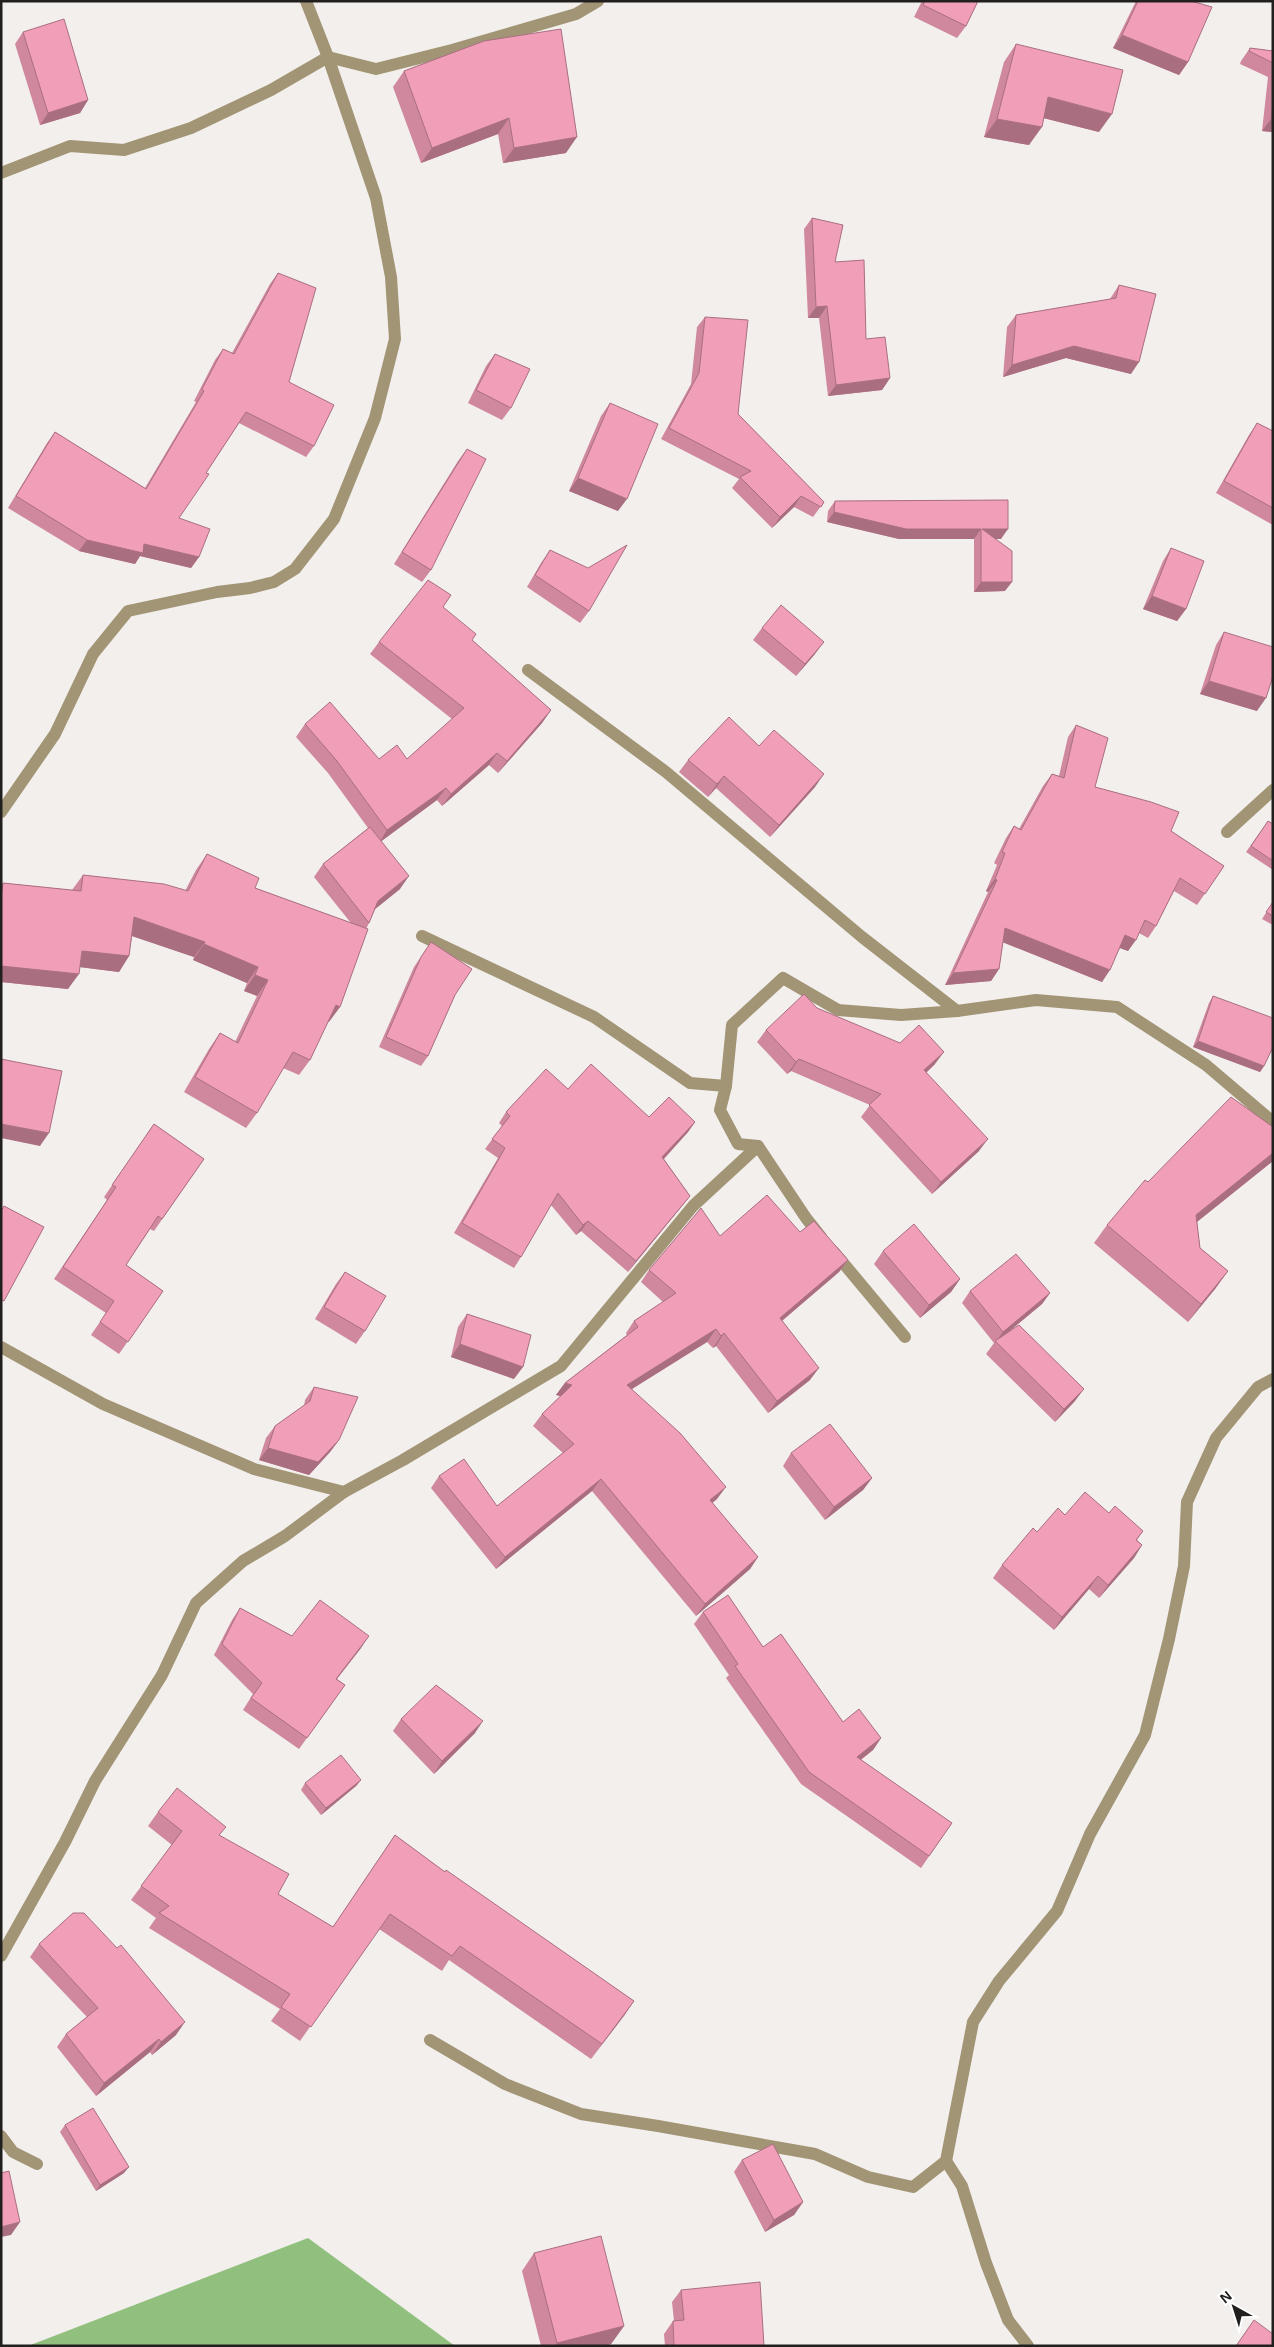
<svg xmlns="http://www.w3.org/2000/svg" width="1274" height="2347" viewBox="0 0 1274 2347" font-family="Helvetica,sans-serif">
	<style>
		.forest { fill: #91c07e }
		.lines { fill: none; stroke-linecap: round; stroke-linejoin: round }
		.street { stroke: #a29575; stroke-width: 12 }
		.wall { fill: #cf889e }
		.shaded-wall { fill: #a96f81 }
		.building { fill: #f19eb8; stroke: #a96f81 }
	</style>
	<rect width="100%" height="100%" fill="#f3efed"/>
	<path class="forest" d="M308 2238 455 2346H28Z"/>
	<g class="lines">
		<g class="street">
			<path d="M1 173 70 146 124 150 191 128 271 90 328 57 376 69 452 50 576 14 598 1"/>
			<path d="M528 670 666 772 862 937 957 1011"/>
			<path d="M1 812 55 734 93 654 128 611 217 592 250 588 274 582 295 569 334 519 375 418 395 339 391 277 376 198 328 57 306 1"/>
			<path d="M1227 832 1273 790"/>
			<path d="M422 936 594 1017 690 1083 726 1086"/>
			<path d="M821 1237 806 1218 758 1146 738 1144 720 1110 726 1086 732 1025 783 978 838 1010 901 1015 957 1011 1036 1000 1117 1007 1206 1065 1273 1122"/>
			<path d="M834 1252 905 1337"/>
			<path d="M1 1347 103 1404 254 1469 344 1492"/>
			<path d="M1 1956 65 1842 95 1781 162 1675 196 1603 243 1561 285 1536 344 1492 403 1460 561 1366 693 1206 758 1146"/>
			<path d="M430 2040 505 2084 581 2114 658 2126 815 2154 868 2177 913 2187 946 2161 973 2022 999 1981 1057 1911 1090 1834 1145 1735 1169 1639 1184 1566 1187 1502 1216 1438 1258 1387 1273 1379"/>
			<path d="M1 2136 13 2152 37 2164"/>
			<path d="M946 2161 962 2186 986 2263 1008 2320 1028 2346"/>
		</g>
	</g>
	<g class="wall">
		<path d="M922 1H978L966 26 957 38 914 17Z"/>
		<path d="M1136 1H1191L1188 62 1179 75 1113 48Z"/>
		<path d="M23 32 88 100 80 113 40 125 15 44Z"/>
		<path d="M484 41 566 153 503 163 498 134 421 163 393 87 404 71Z"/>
		<path d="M1016 44 1099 132 1044 118 1029 145 984 137 1004 62Z"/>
		<path d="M1250 48 1273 51V132L1262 131 1268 77 1240 64 1241 61Z"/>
		<path d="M812 218 835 262 866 339 890 378 882 390 828 396 819 318H808L804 229Z"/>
		<path d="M278 273 289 382 314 446 306 457 239 423 206 473 179 518 199 557 191 568 140 556 135 564 79 551 8 508 47 443 55 432 145 488 196 402 194 401 215 360 223 349 232 353 270 284Z"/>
		<path d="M1119 285 1131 374 1066 358 1003 377 1007 327 1016 315 1110 299Z"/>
		<path d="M705 317 738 414 824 502 813 517 794 507 772 528 732 488 739 479 661 439 691 384 697 327Z"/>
		<path d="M495 354 511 408 502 420 468 403 486 366Z"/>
		<path d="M610 403 618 511 569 491 601 416Z"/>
		<path d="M1257 423 1273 431V525L1216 493 1249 435Z"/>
		<path d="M467 449 431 570 422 582 394 564 458 461Z"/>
		<path d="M1008 500 1001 539H995L1005 591 974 592V539H899L827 522 828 511 835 501Z"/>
		<path d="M1171 548 1186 609 1177 621 1143 609 1163 561Z"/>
		<path d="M550 550 589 611 580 623 527 587 541 563Z"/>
		<path d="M443 607 472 640 551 710 542 723 498 773 489 765 442 806 437 800 381 841 400 889 375 909 369 923 366 929 340 1007 328 1022 310 1060 299 1075 283 1068 257 1113 246 1128 184 1092 209 1049 220 1033 235 1042 257 996 244 991 247 983 193 960 194 957 132 936 129 956 119 972 80 967 68 989 1 982V885L3 883 72 890 83 875 185 891 196 870 207 854 255 888 351 923 314 877 323 864 368 828 328 773 296 737 305 724 379 759H407L452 719 370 654 379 642Z"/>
		<path d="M762 628 815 654 796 676 753 640Z"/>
		<path d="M1224 632 1257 711 1200 694 1216 645Z"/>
		<path d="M1076 725 1095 787 1171 831 1224 866 1197 905 1174 891 1156 926 1148 938 1139 933 1128 951 1120 948 1102 982 1003 942 999 969 991 981 945 985 988 892 986 891 997 865 994 863 1006 838 1014 826 1019 829 1043 786 1052 774 1059 776 1068 737Z"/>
		<path d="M759 746 815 787 770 837 716 788 708 797 679 772 688 760Z"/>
		<path d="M1268 821 1273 824V870L1246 852Z"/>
		<path d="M1273 902V925L1262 919Z"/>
		<path d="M431 942 455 995 428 1056 421 1066 379 1047 414 967Z"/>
		<path d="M1213 996 1264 1066 1260 1072 1193 1047 1209 1003Z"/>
		<path d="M817 1008 935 1064 926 1073 979 1151 932 1194 861 1117 870 1105 791 1071 787 1074 757 1042 766 1030Z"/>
		<path d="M568 1089 649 1117 695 1122 688 1132 664 1159 690 1196 682 1206 628 1272 581 1231 576 1235 551 1205 521 1257 514 1268 454 1233 498 1158 485 1149 502 1126 499 1123 506 1112Z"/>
		<path d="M154 1124 204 1159 154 1231 150 1229 126 1265 163 1291 119 1354 91 1335 106 1313 54 1279 107 1200 104 1197Z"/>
		<path d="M1273 1127V1161L1197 1222 1200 1248 1228 1271 1215 1289 1188 1322 1094 1243 1107 1225 1148 1182Z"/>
		<path d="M800 1232 848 1260 839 1272 782 1321 810 1380 768 1413 716 1346 713 1348 707 1342 632 1389 717 1499 712 1503 758 1557 750 1569 696 1616 592 1491 496 1569 431 1488 439 1476 497 1506 563 1453 533 1426 542 1414 561 1396 556 1395 565 1383 627 1335 626 1333 634 1321 663 1302 641 1282 649 1270 720 1236Z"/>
		<path d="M883 1251 960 1279 951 1292 920 1318 874 1264Z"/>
		<path d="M345 1272 365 1331 356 1344 315 1319 336 1284Z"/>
		<path d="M970 1291 1050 1293 1042 1304 1005 1335 1075 1401 1055 1422 986 1354 994 1343 962 1303Z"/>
		<path d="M467 1314 514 1379 451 1357 458 1327Z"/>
		<path d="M314 1387 339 1440 330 1452 309 1475 259 1460 266 1438 275 1426 304 1406 305 1400Z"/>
		<path d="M791 1453 872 1478 863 1490 825 1520 783 1466Z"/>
		<path d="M1109 1513 1143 1531 1137 1540 1142 1545 1134 1558 1099 1598 1089 1589 1054 1630 993 1578 1002 1565 1037 1532 1065 1515Z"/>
		<path d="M240 1608 292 1636 361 1648 337 1679 345 1685 299 1749 243 1710 253 1694 214 1655 232 1620Z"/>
		<path d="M703 1612 763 1647 843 1722 881 1738 873 1750 861 1760 952 1823 921 1868 801 1784 726 1678 729 1675 694 1624Z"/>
		<path d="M401 1719 475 1733 434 1774 393 1731Z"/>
		<path d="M361 1780 356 1786 321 1815 301 1790 305 1783Z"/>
		<path d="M158 1812 220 1836 278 1894 333 1927 395 1835 445 1872 634 2001 591 2059 449 1960 442 1971 379 1929 300 2041 271 2021 280 2009 149 1928 156 1918 131 1900 172 1845 148 1826Z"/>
		<path d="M39 1944 176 2035 152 2055 150 2052 96 2096 57 2047 66 2034 87 2017 30 1957Z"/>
		<path d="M65 2125 124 2173 96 2191 60 2132Z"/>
		<path d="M742 2160 803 2202 794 2215 765 2232 734 2172Z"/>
		<path d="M534 2253 624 2326 611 2344 605 2346H541L522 2271Z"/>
		<path d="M681 2290 764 2346H665L664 2334 673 2321H674L672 2302Z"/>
	</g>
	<g class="shaded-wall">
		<path d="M1122 35 1188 62 1179 75 1113 48Z"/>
		<path d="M1048 97 1112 114 1099 132 1035 116Z"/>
		<path d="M88 100 80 113 40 125 48 113Z"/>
		<path d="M509 118 498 134 421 163 432 148Z"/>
		<path d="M997 119 1042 127 1029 145 984 137Z"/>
		<path d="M1271 119H1273V132L1262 131Z"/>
		<path d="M577 137 566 153 503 163 514 148Z"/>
		<path d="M827 306 819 318H808L816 307Z"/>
		<path d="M1074 346 1139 362 1131 374 1066 358 1003 377 1012 365Z"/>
		<path d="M890 378 882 390 828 396 836 385Z"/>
		<path d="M578 478 627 499 618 511 569 491Z"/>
		<path d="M801 496 794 507 772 528 780 517Z"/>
		<path d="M834 512 981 529 974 539H899L827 522Z"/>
		<path d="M982 529H1008L1001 539H981Z"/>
		<path d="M87 540 144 544 199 557 191 568 140 556 135 564 79 551Z"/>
		<path d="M981 582H1012L1005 591 974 592Z"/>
		<path d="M1152 596 1186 609 1177 621 1143 609Z"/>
		<path d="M824 642 815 654 796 676 805 664Z"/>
		<path d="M1209 681 1266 698 1257 711 1200 694Z"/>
		<path d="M551 710 542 723 498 773 507 761Z"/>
		<path d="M497 753 489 765 442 806 451 794Z"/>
		<path d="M824 774 815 787 770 837 779 825Z"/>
		<path d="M724 776 716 788 708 797 717 784Z"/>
		<path d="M446 788 437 800 379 843 387 830Z"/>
		<path d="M409 876 400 889 369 914 378 901Z"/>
		<path d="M995 879 997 880 988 892 986 891Z"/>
		<path d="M134 917 205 942 194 957 123 933Z"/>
		<path d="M1005 928 1110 970 1102 982 997 940Z"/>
		<path d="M1125 935 1136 940 1128 951 1117 947Z"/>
		<path d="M204 944 258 967 247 983 193 960Z"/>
		<path d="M82 951 129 956 119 972 71 966Z"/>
		<path d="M1 966 79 974 68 989 1 982Z"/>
		<path d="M999 969 991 981 945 985 953 973Z"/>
		<path d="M255 975 268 980 257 996 244 991Z"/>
		<path d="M336 1005 340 1007 329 1022 325 1021Z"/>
		<path d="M1198 1041 1264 1066 1260 1072 1193 1047Z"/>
		<path d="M944 1052 935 1064 916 1082 924 1070Z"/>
		<path d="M799 1059 791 1071 787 1074 796 1062Z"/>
		<path d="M695 1122 688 1132 655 1168 662 1157Z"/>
		<path d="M1 1124 49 1133 40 1146 1 1138Z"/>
		<path d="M988 1139 979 1151 932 1194 941 1182Z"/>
		<path d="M1273 1153V1161L1183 1233 1196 1215Z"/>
		<path d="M690 1196 682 1206 628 1272 636 1261Z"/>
		<path d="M588 1221 581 1231 576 1235 583 1225Z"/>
		<path d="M848 1260 839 1272 771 1330 780 1318Z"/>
		<path d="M1228 1271 1215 1289 1188 1322 1201 1304Z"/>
		<path d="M960 1279 951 1292 920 1318 929 1305Z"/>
		<path d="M1050 1293 1042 1304 995 1343 1003 1332Z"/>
		<path d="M716 1329 707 1342 619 1397 627 1385Z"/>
		<path d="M724 1333 716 1346 713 1348 721 1336Z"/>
		<path d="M460 1344 523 1367 514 1379 451 1357Z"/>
		<path d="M819 1368 810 1380 768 1413 777 1401Z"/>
		<path d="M565 1383 572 1385 564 1397 556 1395Z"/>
		<path d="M1084 1389 1075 1401 1055 1422 1064 1409Z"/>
		<path d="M339 1440 330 1452 309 1475 259 1460 268 1448Z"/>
		<path d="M872 1478 863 1490 825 1520 834 1507Z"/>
		<path d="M601 1479 592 1491 496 1569 505 1557Z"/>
		<path d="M726 1487 717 1499 701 1512 710 1500Z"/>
		<path d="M1142 1545 1134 1558 1099 1598 1108 1585Z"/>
		<path d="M758 1557 750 1569 696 1616 705 1604Z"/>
		<path d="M1098 1576 1089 1589 1054 1630 1062 1617Z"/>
		<path d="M369 1636 361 1648 328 1690 336 1679Z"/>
		<path d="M483 1721 475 1733 434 1774 442 1761Z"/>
		<path d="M881 1738 873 1750 848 1769 857 1757Z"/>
		<path d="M361 1780 356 1786 321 1815 326 1808Z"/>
		<path d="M634 2001 624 2016 591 2059 602 2044Z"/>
		<path d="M185 2022 176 2035 152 2055 161 2042Z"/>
		<path d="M159 2039 150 2052 96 2096 104 2083Z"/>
		<path d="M129 2167 124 2173 96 2191 100 2185Z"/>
		<path d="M803 2202 794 2215 765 2232 774 2220Z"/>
		<path d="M20 2222 11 2235 1 2237V2227Z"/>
		<path d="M624 2326 611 2344 605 2346H555L557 2343Z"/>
	</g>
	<g class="building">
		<path d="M925 1H978L966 26 923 5Z"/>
		<path d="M1138 1H1191L1212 7 1188 62 1122 35Z"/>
		<path d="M64 19 88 100 48 113 23 32Z"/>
		<path d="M561 29 577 137 514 148 509 118 432 148 404 71 484 41Z"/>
		<path d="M1016 44 1123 70 1112 114 1048 97 1042 127 997 119Z"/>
		<path d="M1250 48 1273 51V63L1249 51Z"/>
		<path d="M1273 102V119H1271Z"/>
		<path d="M812 218 843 225 835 262 864 260 866 339 885 337 890 378 836 385 827 306 816 307Z"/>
		<path d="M278 273 316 288 289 382 334 405 314 446 246 412 206 473 209 474 179 518 210 529 199 557 144 544 143 553 87 540 16 496 55 432 146 489 204 391 202 389 223 349 234 354Z"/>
		<path d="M1119 285 1156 294 1139 362 1074 346 1012 365 1016 315 1116 298Z"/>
		<path d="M705 317 748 320 738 414 824 502 821 507 801 496 780 517 740 477 751 471 669 428 699 373Z"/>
		<path d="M495 354 530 369 511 408 476 390Z"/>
		<path d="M610 403 658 424 627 499 578 478Z"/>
		<path d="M1257 423 1273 431V508L1224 481Z"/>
		<path d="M467 449 486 459 431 570 402 552Z"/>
		<path d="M1008 500V529H982L1012 551V582H981V529H906L834 512 835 501Z"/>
		<path d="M627 545 589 611 535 575 550 550 588 568Z"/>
		<path d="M1171 548 1204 561 1186 609 1152 596Z"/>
		<path d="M428 580 451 595 443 607 476 634 472 640 551 710 507 761 497 753 451 794 446 788 387 830 337 761 305 724 330 702 379 759 397 745 407 759 464 708 379 642Z"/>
		<path d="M781 605 824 642 805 664 762 628Z"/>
		<path d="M1224 632 1273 647V676L1266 698 1209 681Z"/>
		<path d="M729 717 759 746 774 730 824 774 779 825 724 776 717 784 688 760Z"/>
		<path d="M1076 725 1108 738 1095 787 1151 802 1179 812 1171 831 1224 866 1205 894 1180 878 1156 926 1145 920 1136 940 1125 935 1110 970 1005 928 999 969 953 973 997 880 995 879 1005 853 1002 852 1014 826 1021 830 1052 774 1064 778Z"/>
		<path d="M1268 821 1273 824V861L1251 846Z"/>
		<path d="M370 827 409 876 378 901 369 923 323 864Z"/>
		<path d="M207 854 259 878 255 888 368 929 340 1007 336 1005 310 1060 293 1052 257 1113 195 1077 220 1033 238 1043 268 980 255 975 258 967 204 944 205 942 134 917 129 956 82 951 79 974 1 966V896L3 883 81 891 83 875 164 884 188 891Z"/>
		<path d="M1273 902V916L1266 912Z"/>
		<path d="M431 942 472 969 455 995 428 1056 386 1037 421 957Z"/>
		<path d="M804 994 817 1008 900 1043 919 1025 944 1052 924 1070 988 1139 941 1182 869 1105 881 1094 799 1059 796 1062 766 1030Z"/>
		<path d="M1213 996 1273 1018V1047L1264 1066 1198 1041Z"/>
		<path d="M1 1059 62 1071 49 1133 1 1124Z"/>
		<path d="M591 1064 649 1117 669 1097 695 1122 662 1157 690 1196 636 1261 588 1221 583 1225 558 1193 521 1257 462 1223 505 1148 492 1139 510 1116 506 1112 546 1069 568 1089Z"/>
		<path d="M1231 1097 1273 1127V1153L1196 1215 1200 1248 1228 1271 1201 1304 1107 1225 1145 1180 1148 1182Z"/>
		<path d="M154 1124 204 1159 162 1219 158 1216 126 1265 163 1291 128 1342 100 1322 114 1301 63 1267 116 1187 112 1185Z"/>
		<path d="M767 1195 800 1232 814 1221 848 1260 780 1318 819 1368 777 1401 724 1333 721 1336 716 1329 627 1385 680 1433 726 1487 710 1500 758 1557 705 1604 601 1479 505 1557 439 1476 464 1459 497 1506 574 1444 542 1414 572 1385 565 1383 638 1327 634 1321 676 1293 649 1270 701 1208 720 1236Z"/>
		<path d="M4 1206 44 1227 4 1301 1 1300V1211Z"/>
		<path d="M914 1224 960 1279 929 1305 883 1251Z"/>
		<path d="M1016 1254 1050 1293 1003 1332 970 1291Z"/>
		<path d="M345 1272 386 1296 365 1331 324 1307Z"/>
		<path d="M467 1314 531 1335 523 1367 460 1344Z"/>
		<path d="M1019 1325 1084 1389 1064 1409 995 1341Z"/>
		<path d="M314 1387 358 1397 339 1440 318 1462 268 1448 275 1426 310 1401Z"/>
		<path d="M830 1424 872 1478 834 1507 791 1453Z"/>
		<path d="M1085 1492 1109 1513 1115 1506 1143 1531 1136 1540 1142 1545 1108 1585 1098 1576 1062 1617 1002 1565 1033 1528 1037 1532 1058 1508 1065 1515Z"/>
		<path d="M728 1595 763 1647 781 1634 843 1722 859 1709 881 1738 857 1757 952 1823 929 1856 809 1772 735 1666 738 1664 703 1612Z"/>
		<path d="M320 1600 369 1636 336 1679 345 1685 307 1738 251 1698 262 1683 222 1644 240 1608 292 1636Z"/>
		<path d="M436 1685 483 1721 442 1761 401 1719Z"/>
		<path d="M341 1755 361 1780 326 1808 305 1783Z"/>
		<path d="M177 1788 226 1827 219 1835 289 1874 278 1894 333 1927 395 1835 445 1872 446 1870 634 2001 602 2044 460 1946 452 1956 390 1914 311 2027 281 2007 290 1994 159 1913 169 1906 141 1886 182 1831 158 1812Z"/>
		<path d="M73 1913H84L117 1948 121 1945 185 2022 161 2042 159 2039 104 2083 66 2034 98 2008 39 1944Z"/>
		<path d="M93 2108 129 2167 100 2185 65 2125Z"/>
		<path d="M773 2144 803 2202 774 2220 742 2160Z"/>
		<path d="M9 2171 20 2222 1 2227V2173Z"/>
		<path d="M601 2236 624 2326 557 2343 534 2253Z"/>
		<path d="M760 2282 764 2346H674L673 2321 684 2320 681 2290Z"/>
		<path d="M1254 2320 1273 2334V2346H1236Z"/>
	</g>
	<rect width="1274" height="2347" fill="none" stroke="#21201f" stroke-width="5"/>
	<g transform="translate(1234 2307) rotate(321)" stroke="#ffffff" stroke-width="4" paint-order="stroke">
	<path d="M0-4L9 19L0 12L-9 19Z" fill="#21201f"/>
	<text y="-8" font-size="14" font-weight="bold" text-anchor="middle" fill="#21201f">N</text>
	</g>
</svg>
